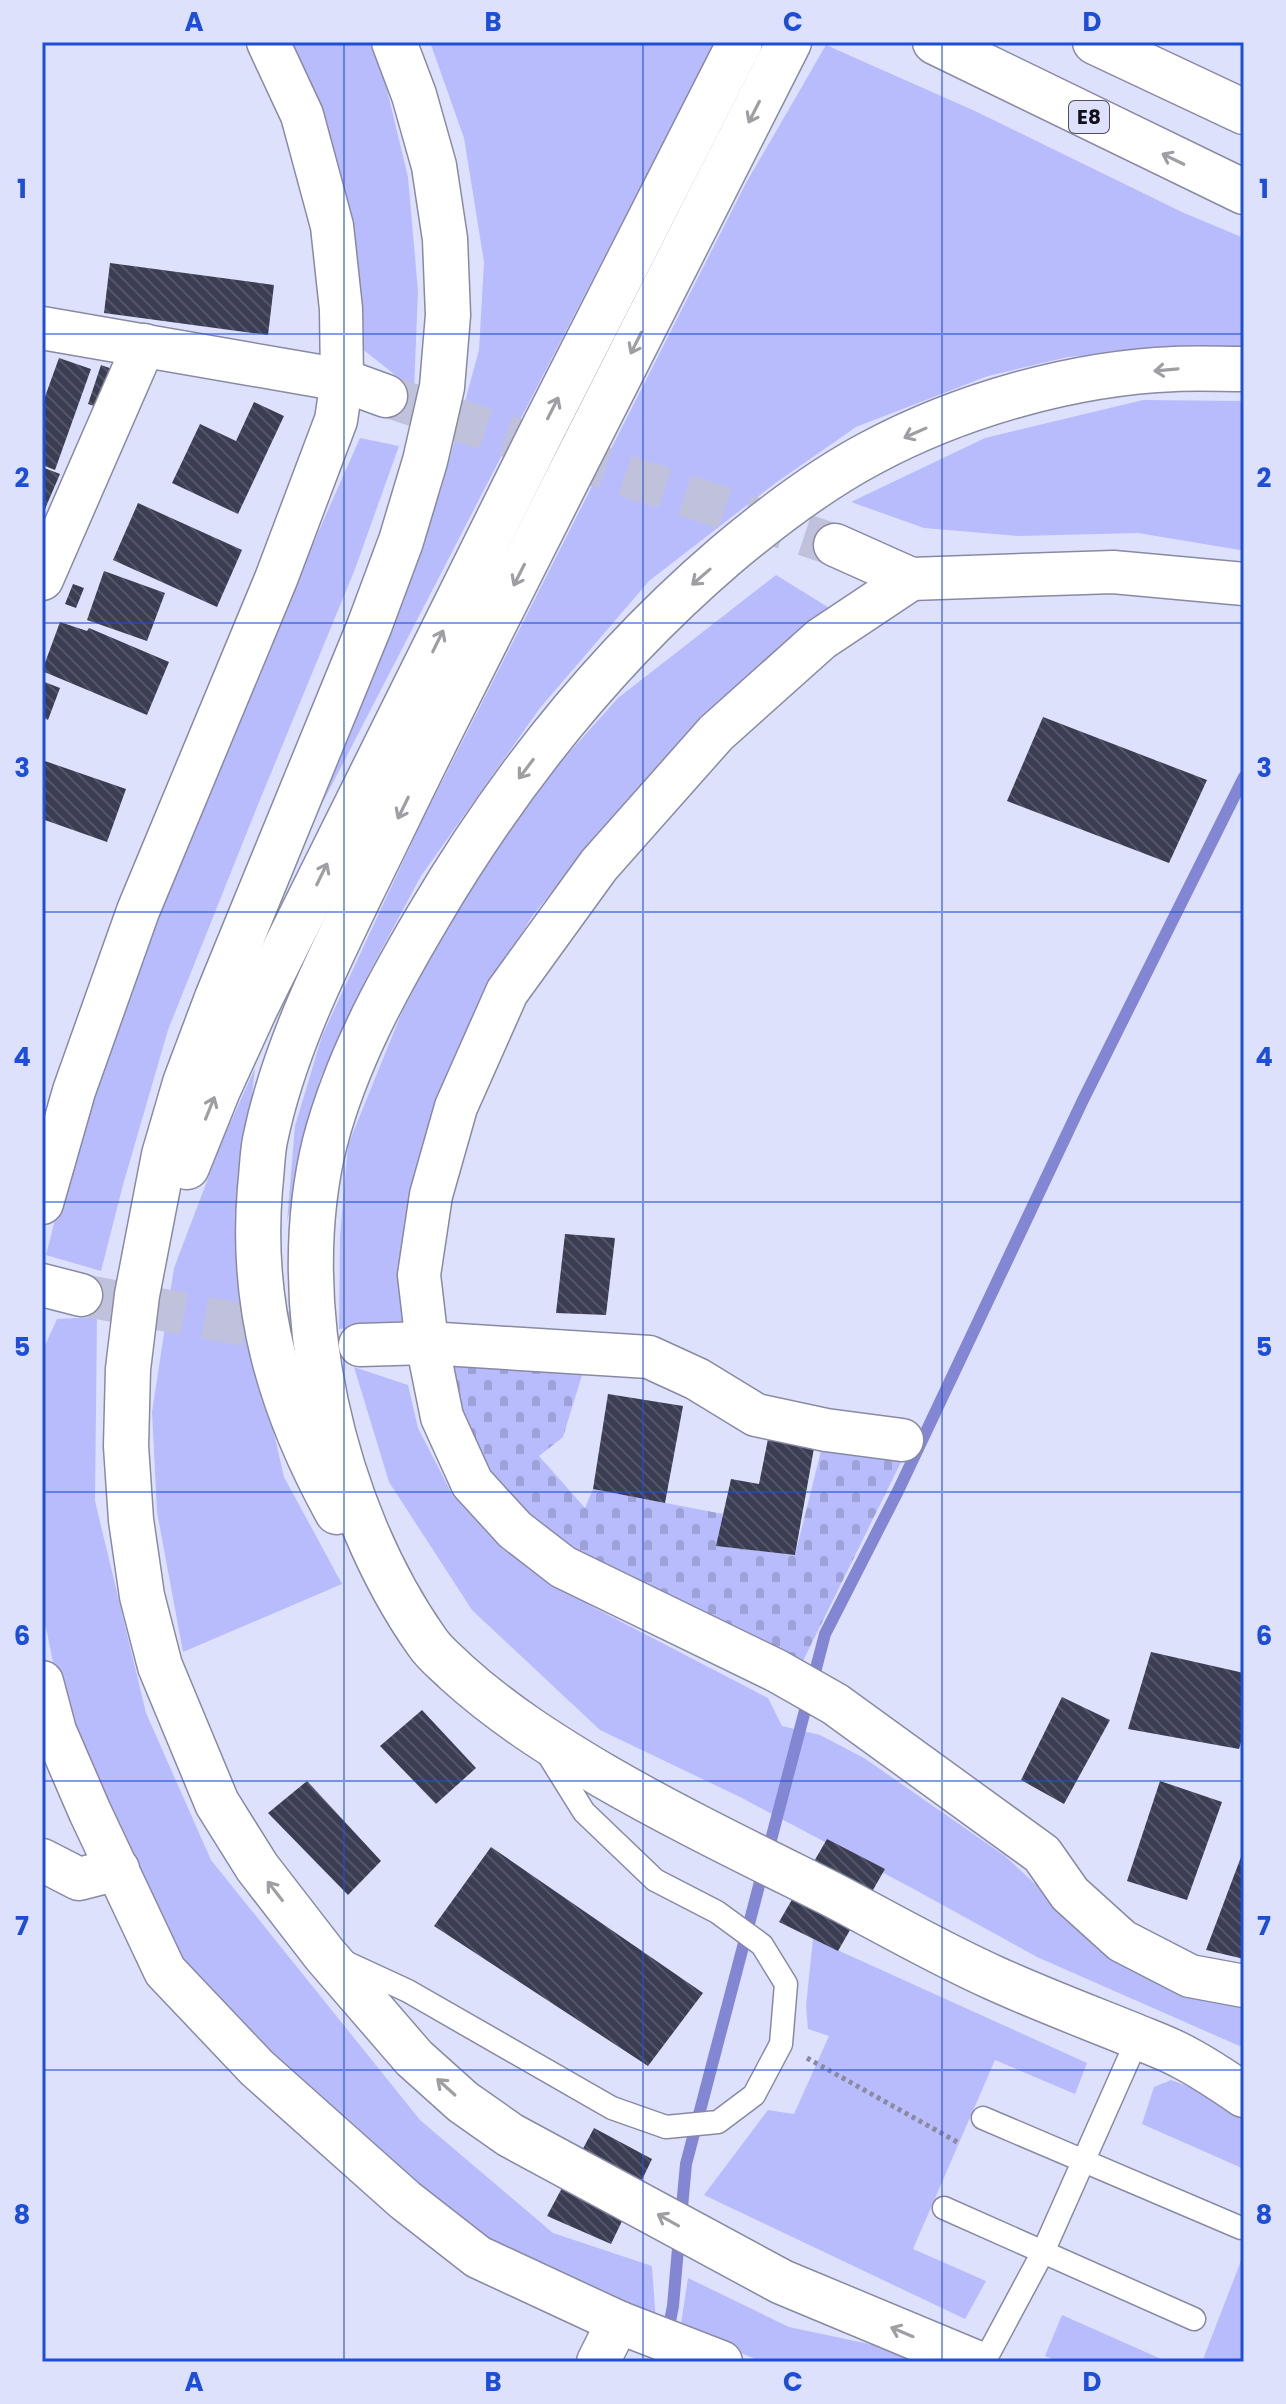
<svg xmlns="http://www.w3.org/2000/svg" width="1286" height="2404" viewBox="0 0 1286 2404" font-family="Poppins,sans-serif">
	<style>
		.grass { fill: #b8bcfd }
		.cemetery { fill: url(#cemetery-stones) }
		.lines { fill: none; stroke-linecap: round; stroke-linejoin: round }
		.stream { stroke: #8386d3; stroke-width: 12 }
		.building { fill: url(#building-back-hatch) }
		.street-tunnel { stroke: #bfc2da; stroke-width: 42; stroke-dasharray: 42 21; stroke-linecap: butt }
		.lane-casing { stroke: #888aa3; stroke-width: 25 }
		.street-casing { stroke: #888aa3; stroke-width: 45 }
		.highway-casing { stroke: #888aa3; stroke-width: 47 }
		.path { stroke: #898b9f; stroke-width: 5; stroke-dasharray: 4 4; stroke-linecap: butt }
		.lane { stroke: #fff; stroke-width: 22 }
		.street { stroke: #fff; stroke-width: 42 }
		.highway { stroke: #fff; stroke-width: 44 }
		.oneway { stroke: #9f9fa3 }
		.grid { fill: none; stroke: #1d4ed8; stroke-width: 2; stroke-opacity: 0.55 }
		.labels { text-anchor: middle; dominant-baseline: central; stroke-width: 8; stroke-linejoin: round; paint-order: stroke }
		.shield { fill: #dee1fc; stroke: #4d4f5d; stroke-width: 2 }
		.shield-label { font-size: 20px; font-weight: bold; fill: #0f1019 }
		.neatline { fill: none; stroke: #1d4ed8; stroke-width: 3 }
		.grid-label { font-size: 26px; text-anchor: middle; font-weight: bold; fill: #1d4ed8 }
	</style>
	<defs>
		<pattern id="cemetery-stones" width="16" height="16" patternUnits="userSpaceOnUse" patternTransform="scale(2)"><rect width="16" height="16" fill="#b8bcfd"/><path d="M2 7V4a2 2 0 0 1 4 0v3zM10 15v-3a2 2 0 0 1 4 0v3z" fill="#9da1d8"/></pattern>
		<pattern id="building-back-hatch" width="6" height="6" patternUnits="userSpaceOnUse" patternTransform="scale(2)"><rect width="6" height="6" fill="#3b3d53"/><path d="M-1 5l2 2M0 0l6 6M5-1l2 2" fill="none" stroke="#545568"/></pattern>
	</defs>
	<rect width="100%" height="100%" fill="#dee1fc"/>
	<g class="grass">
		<path d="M284 42H368L380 61 408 177 418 291 414 390 360 347Z"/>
		<path d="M430 42H715L322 804 441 490 479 350 484 262 464 138Z"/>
		<path d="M826 45 975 111 1184 213 1244 238V346H1201L1068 357 988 376 856 427 777 482 649 581 540 708 421 876 370 971 320 1079 287 1222 295 1126 322 1036 420 825 746 183Z"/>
		<path d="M1143 400 1244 401V549L1240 550 1138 533 1019 536 924 528 851 502 985 438Z"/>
		<path d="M360 438 399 446 355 569 257 807 168 1030 123 1185 101 1271 46 1255 91 1079 193 815Z"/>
		<path d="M776 575 831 609 725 702 626 801 533 915 480 1001 433 1111 407 1235 408 1323 339 1329 340 1236 348 1145 402 1012 463 894 525 802 618 698Z"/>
		<path d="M255 1068 237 1226 263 1385 284 1477 342 1584 183 1652 157 1512 152 1412 174 1268 223 1139Z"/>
		<path d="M97 1317 95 1501 146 1713 211 1860 420 2120 553 2233 652 2266 656 2323 494 2247 337 2117 242 2024 164 1942 57 1682 42 1608V1352L57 1319Z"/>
		<path d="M354 1367 408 1385 418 1428 451 1492 501 1548 591 1606 768 1698 782 1726 820 1735 864 1758 1005 1856 1057 1904 1244 2003V2048L1037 1957 910 1887 740 1797 600 1730 472 1610 389 1482Z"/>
		<path d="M813 1939 1087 2063 1075 2094 995 2060 913 2249 986 2281 965 2319 704 2195 768 2110 794 2114 829 2036 808 2029 806 2006Z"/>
		<path d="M1171 2080 1209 2094 1244 2116V2169L1142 2124 1154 2087Z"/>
		<path d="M1244 2253V2362H1202Z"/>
		<path d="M688 2278 789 2327 888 2348 917 2362H764L680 2330Z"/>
		<path d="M1062 2315 1168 2362H1061L1045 2356Z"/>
	</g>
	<path class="cemetery" d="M446 1362H586L563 1437 539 1456 585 1508 593 1489 723 1514 717 1546 795 1555 822 1447 905 1454 801 1665 606 1574 525 1518 490 1470 457 1409Z"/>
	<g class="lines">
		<g class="stream">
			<path d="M681 2218 686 2164 825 1634 898 1491 1083 1100 1244 777"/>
			<path d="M662 2362 673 2306 679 2237"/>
		</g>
	</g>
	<g class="building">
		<path d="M110 263 274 285 268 335 104 313Z"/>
		<path d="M59 358 91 369 55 470 42 465V405Z"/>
		<path d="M101 365 118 371 106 410 88 404Z"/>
		<path d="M254 402 284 416 238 514 172 483 200 424 236 441Z"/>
		<path d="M42 467 60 474 42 516Z"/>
		<path d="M138 503 242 550 217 607 113 560Z"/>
		<path d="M104 571 165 593 147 641 87 620Z"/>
		<path d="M73 584 84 588 76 608 65 604Z"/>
		<path d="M60 622 87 631 89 628 169 662 147 715 42 671Z"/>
		<path d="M42 681 60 688 48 720 42 717Z"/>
		<path d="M1043 717 1207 780 1169 863 1007 801Z"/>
		<path d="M42 760 126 789 107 842 42 819Z"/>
		<path d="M565 1234 615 1238 606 1315 556 1313Z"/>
		<path d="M608 1394 683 1406 665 1503 593 1489Z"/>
		<path d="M768 1439 814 1448 795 1555 716 1546 731 1479 759 1484Z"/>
		<path d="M1151 1652 1244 1673V1733L1239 1749 1128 1729Z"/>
		<path d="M1062 1697 1110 1720 1064 1804 1021 1780Z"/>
		<path d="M422 1710 476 1768 436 1804 380 1746Z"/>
		<path d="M307 1781 381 1861 348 1895 268 1813Z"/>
		<path d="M1160 1781 1222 1802 1187 1900 1127 1881Z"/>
		<path d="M827 1839 885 1869 838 1951 779 1922Z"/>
		<path d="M491 1847 703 1993 648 2066 434 1926Z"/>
		<path d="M1244 1849V1959L1206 1950Z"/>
		<path d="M594 2128 652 2159 611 2244 547 2216Z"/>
	</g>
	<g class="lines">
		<g class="street-tunnel">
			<path d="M386 396 835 545"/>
			<path d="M81 1295 301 1335"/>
		</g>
		<g class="lane-casing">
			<g id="lane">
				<path d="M343 1961 408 1991 612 2108 666 2127 718 2122 754 2095 781 2044 786 1984 762 1945 717 1912 655 1880 584 1812 546 1751"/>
				<path d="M983 2118 1241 2228"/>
				<path d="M944 2208 1194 2319"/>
				<path d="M984 2362 1043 2252 1138 2038"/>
			</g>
		</g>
		<g class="street-casing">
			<g id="street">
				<path d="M42 328 342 380 386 396"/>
				<path d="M835 545 911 579 1113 572 1244 584"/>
				<path d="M42 579 144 345"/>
				<path d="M911 579 821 639 716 733 599 865 507 992 456 1107 431 1195 419 1275 427 1343 442 1417 472 1483 515 1530 563 1567 777 1671 835 1704 1042 1854 1070 1894 1122 1941 1190 1976 1244 1986"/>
				<path d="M42 1203 74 1091 138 911 276 579 336 420 342 380 341 309 332 226 302 115 268 42"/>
				<path d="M42 1285 81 1295"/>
				<path d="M360 1345 427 1343 649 1357 697 1379 756 1415 826 1430 902 1440"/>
				<path d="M42 1682 55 1731 90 1812 165 1971 257 2068 405 2200 478 2257 618 2322 721 2362"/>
				<path d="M42 1860 79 1879 118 1869"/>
				<path d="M598 2362 618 2322"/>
			</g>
		</g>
		<g class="highway-casing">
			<g id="highway">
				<path d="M394 42 414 95 434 166 445 239 448 315 442 387 425 461 401 541 369 627 217 998 185 1083 164 1155 137 1295 128 1369 126 1446 131 1520 142 1596 160 1666 217 1803 257 1867 325 1955 414 2058 463 2102 510 2135 782 2282 974 2362"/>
				<path d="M935 42 1244 192"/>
				<path d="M1095 42 1244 112"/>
				<path d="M1244 369C1221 369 1198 368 1175 369 1073 373 961 405 871 453 818 481 770 518 725 556 605 659 508 781 428 917 386 988 346 1062 325 1142 285 1302 333 1509 427 1642 435 1654 446 1662 456 1672 501 1713 550 1744 602 1775 678 1819 757 1857 835 1896 888 1924 940 1954 994 1978 1040 1999 1088 2017 1135 2036 1152 2043 1169 2049 1185 2058 1206 2069 1225 2082 1244 2095"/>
				<path d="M187 1167 218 1090 255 1009 543 429 740 42"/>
				<path d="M337 1512C280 1408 250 1308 260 1188 262 1172 262 1155 265 1140 283 1052 323 972 361 893 392 830 422 767 454 704 565 483 677 263 789 42"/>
			</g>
		</g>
		<path class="path" d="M807 2058 959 2143"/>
		<use href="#lane" class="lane"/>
		<use href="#street" class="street"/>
		<use href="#highway" class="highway"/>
	</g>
	<defs><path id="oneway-shaft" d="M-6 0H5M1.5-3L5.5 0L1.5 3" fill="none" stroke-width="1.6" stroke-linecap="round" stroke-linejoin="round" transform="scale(2)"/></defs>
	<g class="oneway">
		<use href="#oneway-shaft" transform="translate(754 112) rotate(117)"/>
		<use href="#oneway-shaft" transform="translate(1173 159) rotate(-154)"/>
		<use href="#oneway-shaft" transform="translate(636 343) rotate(117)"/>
		<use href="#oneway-shaft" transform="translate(1166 370) rotate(175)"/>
		<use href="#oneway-shaft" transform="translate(553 408) rotate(-63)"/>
		<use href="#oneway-shaft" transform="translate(915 433) rotate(156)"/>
		<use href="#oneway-shaft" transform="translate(519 575) rotate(117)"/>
		<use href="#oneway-shaft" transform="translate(701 577) rotate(139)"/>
		<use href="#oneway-shaft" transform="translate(438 641) rotate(-64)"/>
		<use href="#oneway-shaft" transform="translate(526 769) rotate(127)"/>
		<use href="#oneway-shaft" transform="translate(403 808) rotate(116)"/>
		<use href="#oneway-shaft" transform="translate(322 874) rotate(-64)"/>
		<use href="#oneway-shaft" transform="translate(210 1108) rotate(-68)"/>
		<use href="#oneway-shaft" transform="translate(275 1891) rotate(-128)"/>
		<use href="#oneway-shaft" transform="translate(446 2087) rotate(-138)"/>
		<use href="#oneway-shaft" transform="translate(668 2220) rotate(-151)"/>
		<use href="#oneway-shaft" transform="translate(902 2332) rotate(-157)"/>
	</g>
	<path class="grid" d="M344 42V2362M643 42V2362M942 42V2362M42 334H1244M42 623H1244M42 912H1244M42 1202H1244M42 1492H1244M42 1781H1244M42 2070H1244"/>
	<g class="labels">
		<rect class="shield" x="1069" y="101" width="40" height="32" rx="6"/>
		<g class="shield-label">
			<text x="1089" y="117">E8</text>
		</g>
	</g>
	<rect width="1286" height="2404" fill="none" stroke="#dee1fc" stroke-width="88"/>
	<rect x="44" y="44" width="1198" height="2316" class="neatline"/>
	<g class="grid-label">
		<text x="194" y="31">A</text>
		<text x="493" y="31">B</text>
		<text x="793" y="31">C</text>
		<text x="1092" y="31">D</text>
		<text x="22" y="198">1</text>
		<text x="1264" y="198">1</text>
		<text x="22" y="487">2</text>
		<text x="1264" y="487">2</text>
		<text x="22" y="777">3</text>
		<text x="1264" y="777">3</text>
		<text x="22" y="1066">4</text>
		<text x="1264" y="1066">4</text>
		<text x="22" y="1356">5</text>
		<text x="1264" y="1356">5</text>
		<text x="22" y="1645">6</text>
		<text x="1264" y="1645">6</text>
		<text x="22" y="1935">7</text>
		<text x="1264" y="1935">7</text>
		<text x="22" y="2224">8</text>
		<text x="1264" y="2224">8</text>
		<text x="194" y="2391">A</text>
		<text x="493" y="2391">B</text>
		<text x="793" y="2391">C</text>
		<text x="1092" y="2391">D</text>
	</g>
</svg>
